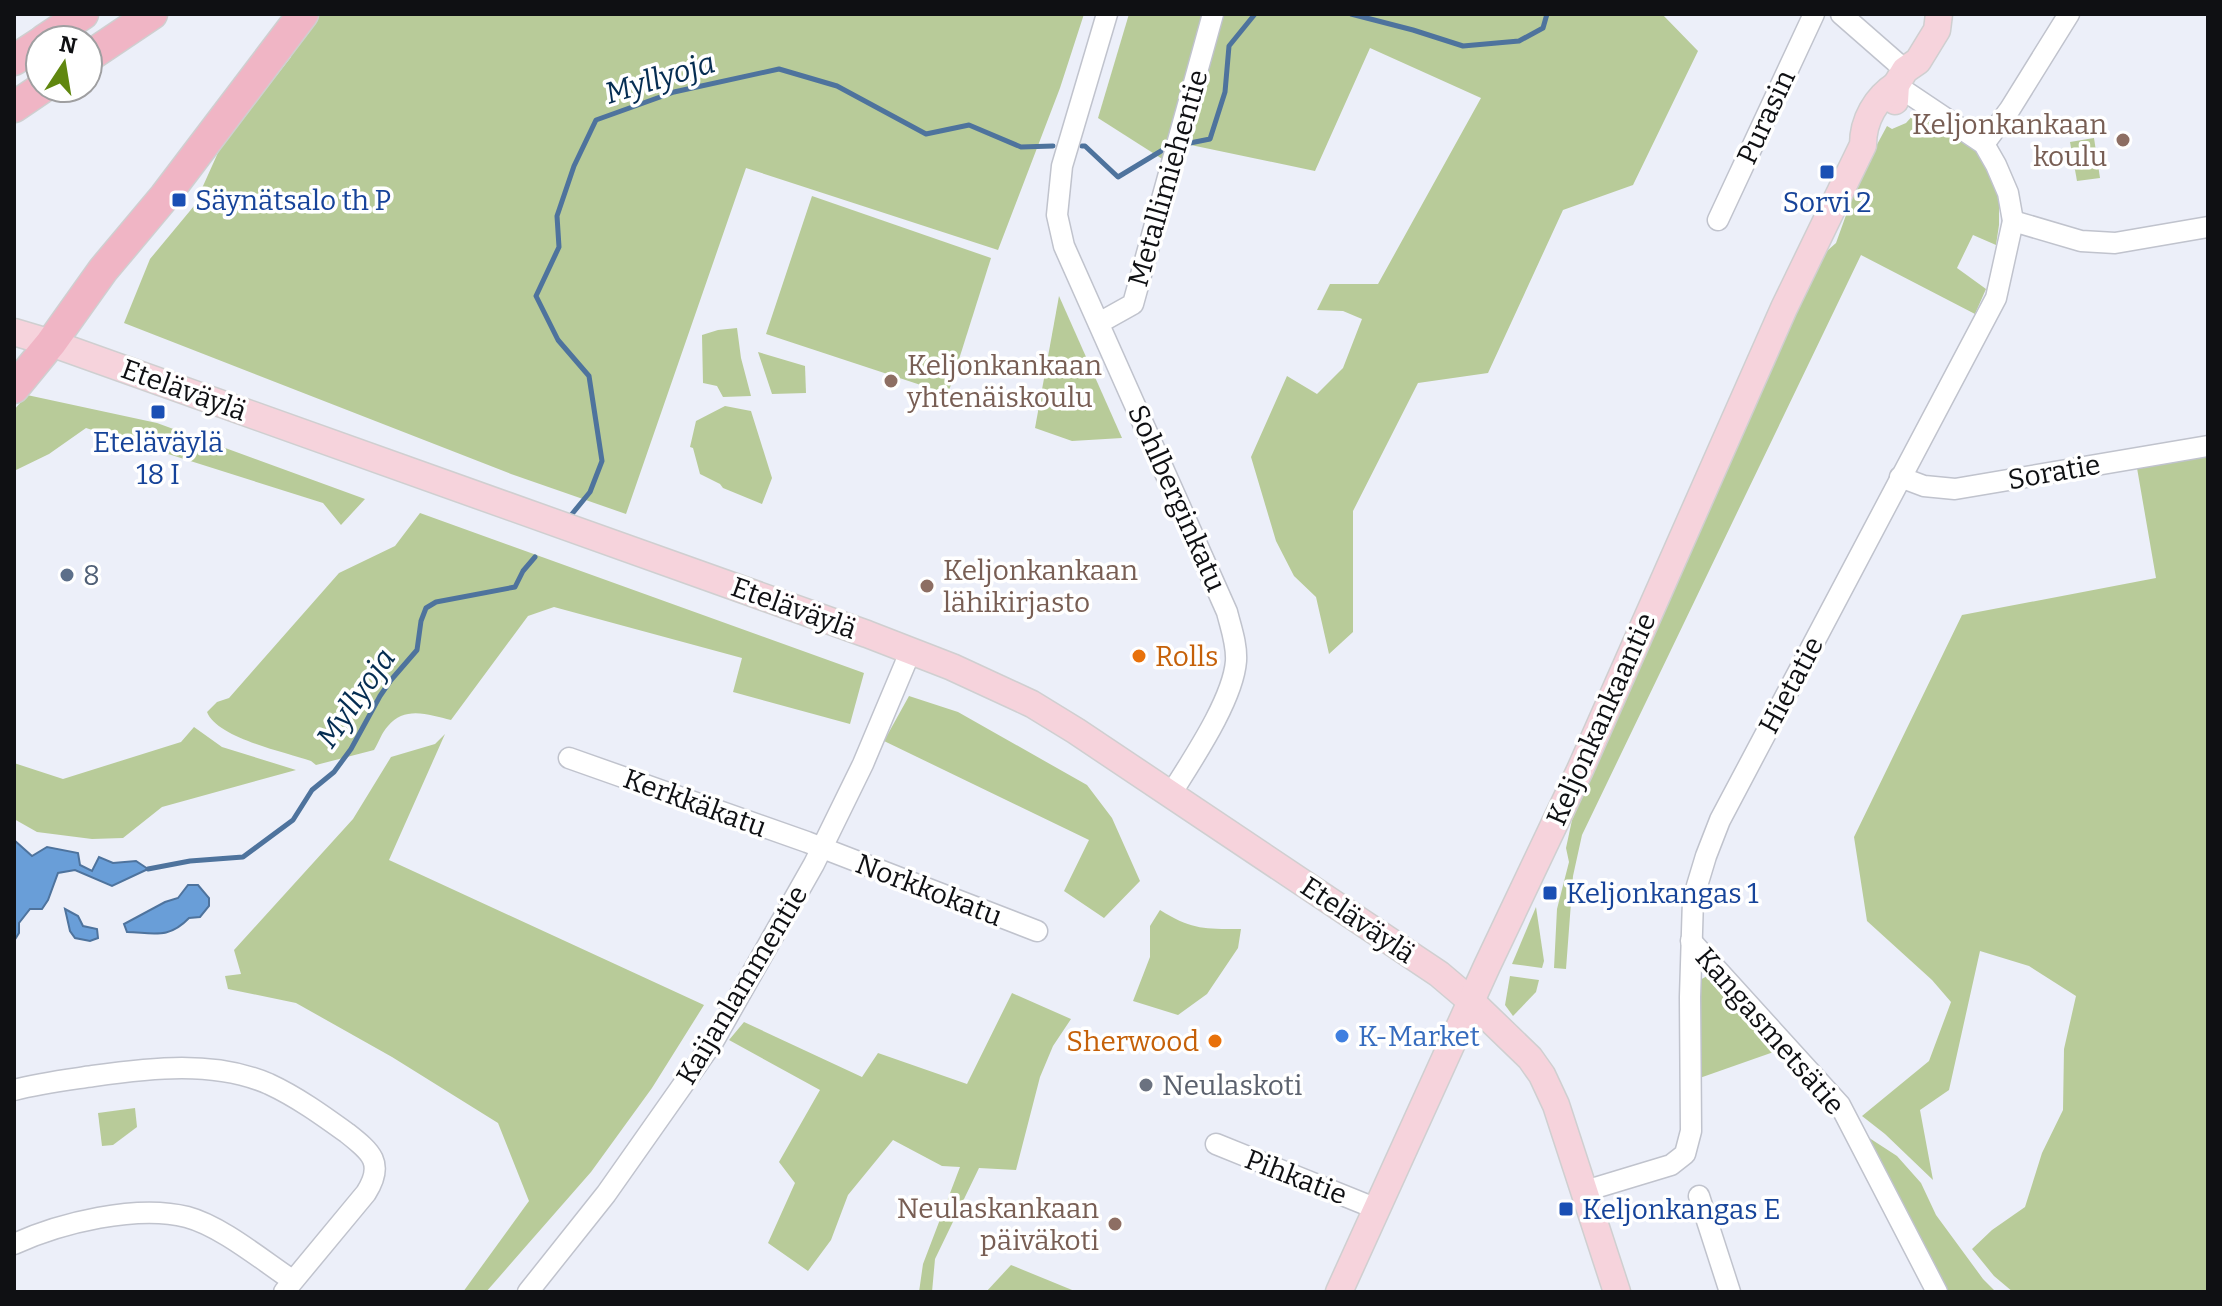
<svg xmlns="http://www.w3.org/2000/svg" width="2222" height="1306" viewBox="0 0 2222 1306" font-family="Bitter,serif">
	<style>
		.green { fill: #b8cb99 }
		.water { fill: #699ed8; stroke: #4e739d; stroke-width: 2 }
		.lines { fill: none; stroke-linecap: round; stroke-linejoin: round }
		.stream { stroke: #4e739d; stroke-width: 5 }
		.minor-casing { stroke: #c0c3cd; stroke-width: 23 }
		.major-casing { stroke: #cfcfd0; stroke-width: 29 }
		.highway-casing { stroke: #cfcfd0; stroke-width: 33 }
		.minor { stroke: #fff; stroke-width: 20 }
		.major { stroke: #f6d3dc; stroke-width: 26 }
		.highway { stroke: #f0b5c5; stroke-width: 30 }
		.education-dot { fill: #8d6e63; stroke: #fff; stroke-width: 3 }
		.transit-dot { fill: #1a4fb4; stroke: #fff; stroke-width: 3 }
		.service-dot { fill: #5c6f8a; stroke: #fff; stroke-width: 3 }
		.food-dot { fill: #e8710a; stroke: #fff; stroke-width: 3 }
		.shop-dot { fill: #3f7fe0; stroke: #fff; stroke-width: 3 }
		.worship-dot { fill: #6b7280; stroke: #fff; stroke-width: 3 }
		.labels { text-anchor: middle; dominant-baseline: central; stroke-width: 7; stroke-linejoin: round; paint-order: stroke }
		.street-label { font-size: 28px; fill: #0f1013; stroke: #fff }
		.education-label { font-size: 28px; fill: #785e54; stroke: #fff; text-anchor: end }
		.transit-label { font-size: 28px; fill: #164399; stroke: #fff; text-anchor: start }
		.service-label { font-size: 28px; fill: #4e5e75; stroke: #fff; text-anchor: start }
		.food-label { font-size: 28px; fill: #c56008; stroke: #fff; text-anchor: start }
		.shop-label { font-size: 28px; fill: #366cbe; stroke: #fff; text-anchor: start }
		.worship-label { font-size: 28px; fill: #5b616d; stroke: #fff; text-anchor: start }
		.water-label { font-size: 30px; font-style: italic; fill: #052d52; stroke: #fff }
	</style>
	<rect width="100%" height="100%" fill="#eceff9"/>
	<g class="green">
		<path d="M317 14H1084L1060 88 998 250 746 168 626 514 511 474 124 323 150 259 194 206 221 146 291 57 285 51Z"/>
		<path d="M1129 14H1207L1167 162 1098 118Z"/>
		<path d="M1224 14H1662L1698 51 1633 185 1563 210 1488 373 1418 383 1353 511V632L1329 654 1316 597 1294 576 1276 541 1251 457 1287 376 1317 394 1343 368 1362 319 1343 311 1317 310 1330 284H1378L1481 98 1370 48 1315 171 1186 144Z"/>
		<path d="M1915 113 1979 153 1999 196V225L1996 245 1973 235 1957 268 1986 289 1975 314 1861 255 1582 835 1573 876 1566 969 1554 968 1557 909 1569 862 1566 848 1572 820 1819 258 1836 243 1860 176 1887 126 1892 129 1906 123Z"/>
		<path d="M2094 138 2100 178 2077 181 2070 142Z"/>
		<path d="M812 196 991 258 948 394 766 334Z"/>
		<path d="M1059 296 1122 438 1072 441 1035 428Z"/>
		<path d="M737 328 741 358 751 396 723 397 717 386 703 383 702 335 718 330Z"/>
		<path d="M758 352 805 366 806 393 772 394Z"/>
		<path d="M27 395 157 423 365 499 341 525 323 503 86 428 49 454 14 471V410Z"/>
		<path d="M725 406 751 411 772 478 762 504 723 488 720 484 700 474 693 448 690 447 696 421Z"/>
		<path d="M2208 454V1292H2013L1994 1276 1972 1249 1992 1230 2025 1207 2042 1153 2063 1110 2064 1049 2076 996 2029 966 1980 951 1949 1090 1920 1110 1933 1180 1885 1134 1862 1116 1929 1061 1951 1002 1932 980 1867 921 1854 837 1962 615 2156 578 2137 468Z"/>
		<path d="M420 513 864 673 850 724 733 692 742 658 554 607 528 616 451 720C430 715 405 705 388 726 382 732 379 742 374 750L316 765 311 761C285 752 217 738 207 712L217 702 229 698 339 573 395 546Z"/>
		<path d="M909 696 958 712 1087 785 1112 818 1140 881 1104 918 1064 891 1089 840 884 741Z"/>
		<path d="M194 727 222 747 296 770 162 807 123 838 92 839 37 832 14 819V763L63 779 181 742Z"/>
		<path d="M445 734 389 860 704 1005 652 1088 591 1172 486 1292H463L529 1201 498 1123 392 1057 296 1003 228 989 225 976 241 974 234 950 353 819 391 757 435 744Z"/>
		<path d="M1536 907 1544 961 1542 968 1512 964Z"/>
		<path d="M1160 910C1192 930 1205 929 1241 929L1238 948 1207 994 1178 1015 1133 1001 1150 957V926Z"/>
		<path d="M1713 973 1782 1049 1694 1080V983Z"/>
		<path d="M1510 976 1539 980 1536 992 1513 1016 1505 1005Z"/>
		<path d="M1012 993 1071 1019 1053 1046 1040 1077 1016 1170 979 1168 935 1259 932 1292H919L923 1264 960 1167 942 1166 893 1140 848 1195 831 1240 808 1271 768 1243 795 1183 779 1162 820 1090 729 1040 744 1022 862 1077 878 1053 967 1084Z"/>
		<path d="M135 1108 137 1127 113 1145 102 1146 98 1113Z"/>
		<path d="M1857 1130 1897 1156 1921 1183 1936 1215 1983 1279 1996 1292H1949Z"/>
		<path d="M1011 1265 1077 1292H986Z"/>
	</g>
	<g class="water">
		<path d="M14 840 32 856 47 847 78 853 80 865 92 871 99 857 113 863 136 861 148 869 112 886 75 870 58 873 48 900 42 909H30L19 923V933L14 941Z"/>
		<path d="M188 885H198L209 898V906L200 917 189 918C169 939 155 933 127 932L124 924 165 902 178 898Z"/>
		<path d="M65 909 78 916 83 926 97 929 98 938 90 941 75 938 70 931Z"/>
	</g>
	<g class="lines">
		<g class="stream">
			<path d="M1351 14 1413 30 1463 46 1519 41 1543 28 1547 14"/>
			<path d="M1190 143 1210 139 1225 92 1229 46 1255 14"/>
			<path d="M1082 146H1085L1118 177 1166 148"/>
			<path d="M572 514 590 492 602 461 589 376 558 340 536 296 559 247 557 216 574 166 596 120 674 92 779 69 837 86 926 134 969 125 1021 147 1053 146"/>
			<path d="M148 869 190 861 243 857 293 820 312 790 334 772 351 749 380 696 391 680 417 650 421 621 426 608 436 602 515 587 523 571 535 557"/>
		</g>
		<g class="minor-casing">
			<g id="minor">
				<path d="M1107 14 1062 166 1057 215 1064 246 1227 612C1231 628 1237 644 1236 661 1233 700 1192 760 1171 794"/>
				<path d="M1841 14 1905 70"/>
				<path d="M1984 144 2010 109 2069 14"/>
				<path d="M1718 220 1814 14"/>
				<path d="M2013 221 2081 241 2115 243 2208 227"/>
				<path d="M1099 323 1133 304 1213 14"/>
				<path d="M1900 477 1924 486 1955 489 2208 446"/>
				<path d="M569 758 807 842 1037 931"/>
				<path d="M1691 941 1840 1105 1937 1292"/>
				<path d="M14 1090C40 1083 66 1080 93 1076 150 1068 214 1060 269 1084 297 1097 322 1115 347 1133 371 1152 385 1163 366 1193L284 1292"/>
				<path d="M1216 1144 1377 1209"/>
				<path d="M1585 1191 1671 1165 1685 1154 1691 1131 1690 997 1693 899 1706 856 1720 820 1996 298 2013 221 2008 193 1996 165 1984 144 1896 85"/>
				<path d="M1699 1196 1730 1292"/>
				<path d="M14 1244C60 1223 137 1204 187 1217 221 1226 262 1260 292 1280"/>
				<path d="M528 1292 606 1194 713 1042 814 864 863 764 911 650"/>
			</g>
		</g>
		<g class="major-casing">
			<g id="major">
				<path d="M1895 101 1896 85 1905 70 1918 61 1937 30 1939 14"/>
				<path d="M14 332 51 343 867 634 952 667 1032 704 1076 731 1439 974 1472 1002 1530 1058 1542 1075 1556 1105 1617 1292"/>
				<path d="M1339 1292 1487 966 1580 770 1784 308 1863 145C1863 120 1876 98 1896 85"/>
			</g>
		</g>
		<g class="highway-casing">
			<g id="highway">
				<path d="M44 40 83 14"/>
				<path d="M88 57 152 14"/>
				<path d="M14 60 40 43"/>
				<path d="M14 107 42 88"/>
				<path d="M14 388 51 343 103 270 165 196 303 14"/>
			</g>
		</g>
		<use href="#minor" class="minor"/>
		<use href="#major" class="major"/>
		<use href="#highway" class="highway"/>
	</g>
	<g class="education-dot">
		<circle cx="2123" cy="140" r="8"/>
		<circle cx="891" cy="381" r="8"/>
		<circle cx="927" cy="586" r="8"/>
		<circle cx="1115" cy="1224" r="8"/>
	</g>
	<g class="transit-dot">
		<rect x="1819" y="164" width="16" height="16" rx="4"/>
		<rect x="171" y="192" width="16" height="16" rx="4"/>
		<rect x="150" y="404" width="16" height="16" rx="4"/>
		<rect x="1542" y="885" width="16" height="16" rx="4"/>
		<rect x="1558" y="1201" width="16" height="16" rx="4"/>
	</g>
	<circle class="service-dot" cx="67" cy="575" r="8"/>
	<g class="food-dot">
		<circle cx="1139" cy="656" r="8"/>
		<circle cx="1215" cy="1041" r="8"/>
	</g>
	<circle class="shop-dot" cx="1342" cy="1036" r="8"/>
	<circle class="worship-dot" cx="1146" cy="1085" r="8"/>
	<g class="labels">
		<g class="street-label">
			<text transform="translate(1766 117) rotate(-65)">Purasin</text>
			<text transform="translate(1168 178) rotate(-74)">Metallimiehentie</text>
			<text transform="translate(184 390) rotate(20)">Eteläväylä</text>
			<text transform="translate(2054 472) rotate(-10)">Soratie</text>
			<text transform="translate(1177 498) rotate(66)">Sohlberginkatu</text>
			<text transform="translate(794 608) rotate(20)">Eteläväylä</text>
			<text transform="translate(1791 685) rotate(-62)">Hietatie</text>
			<text transform="translate(1601 719) rotate(-66)">Keljonkankaantie</text>
			<text transform="translate(695 803) rotate(20)">Kerkkäkatu</text>
			<text transform="translate(929 890) rotate(21)">Norkkokatu</text>
			<text transform="translate(1358 920) rotate(34)">Eteläväylä</text>
			<text transform="translate(742 985) rotate(-59)">Kaijanlammentie</text>
			<text transform="translate(1770 1031) rotate(49)">Kangasmetsätie</text>
			<text transform="translate(1296 1177) rotate(21)">Pihkatie</text>
		</g>
		<g class="education-label">
			<text x="2107" y="124">Keljonkankaan<tspan x="2107" dy="32">koulu</tspan></text>
			<text x="907" y="365" text-anchor="start">Keljonkankaan<tspan x="907" dy="32">yhtenäiskoulu</tspan></text>
			<text x="943" y="570" text-anchor="start">Keljonkankaan<tspan x="943" dy="32">lähikirjasto</tspan></text>
			<text x="1099" y="1208">Neulaskankaan<tspan x="1099" dy="32">päiväkoti</tspan></text>
		</g>
		<g class="transit-label">
			<text x="195" y="200">Säynätsalo th P</text>
			<text x="1827" y="202" text-anchor="middle">Sorvi 2</text>
			<text x="158" y="442" text-anchor="middle">Eteläväylä<tspan x="158" dy="32">18 I</tspan></text>
			<text x="1566" y="893">Keljonkangas 1</text>
			<text x="1582" y="1209">Keljonkangas E</text>
		</g>
		<g class="service-label">
			<text x="83" y="575">8</text>
		</g>
		<g class="food-label">
			<text x="1155" y="656">Rolls</text>
			<text x="1199" y="1041" text-anchor="end">Sherwood</text>
		</g>
		<g class="shop-label">
			<text x="1358" y="1036">K-Market</text>
		</g>
		<g class="worship-label">
			<text x="1162" y="1085">Neulaskoti</text>
		</g>
		<g class="water-label">
			<text transform="translate(660 78) rotate(-17)">Myllyoja</text>
			<text transform="translate(356 698) rotate(-55)">Myllyoja</text>
		</g>
	</g>
	<rect width="2222" height="1306" fill="none" stroke="#0f1013" stroke-width="32"/>
	<g transform="translate(64 64) rotate(12)"><circle r="38" fill="#ffffff" stroke="#9f9fa1" stroke-width="2"/>
	<path d="M0-6L14 30L0 20L-14 30Z" fill="#60870f"/>
	<text y="-12" font-size="22" font-weight="bold" text-anchor="middle" fill="#0f1013">N</text>
	</g>
</svg>
